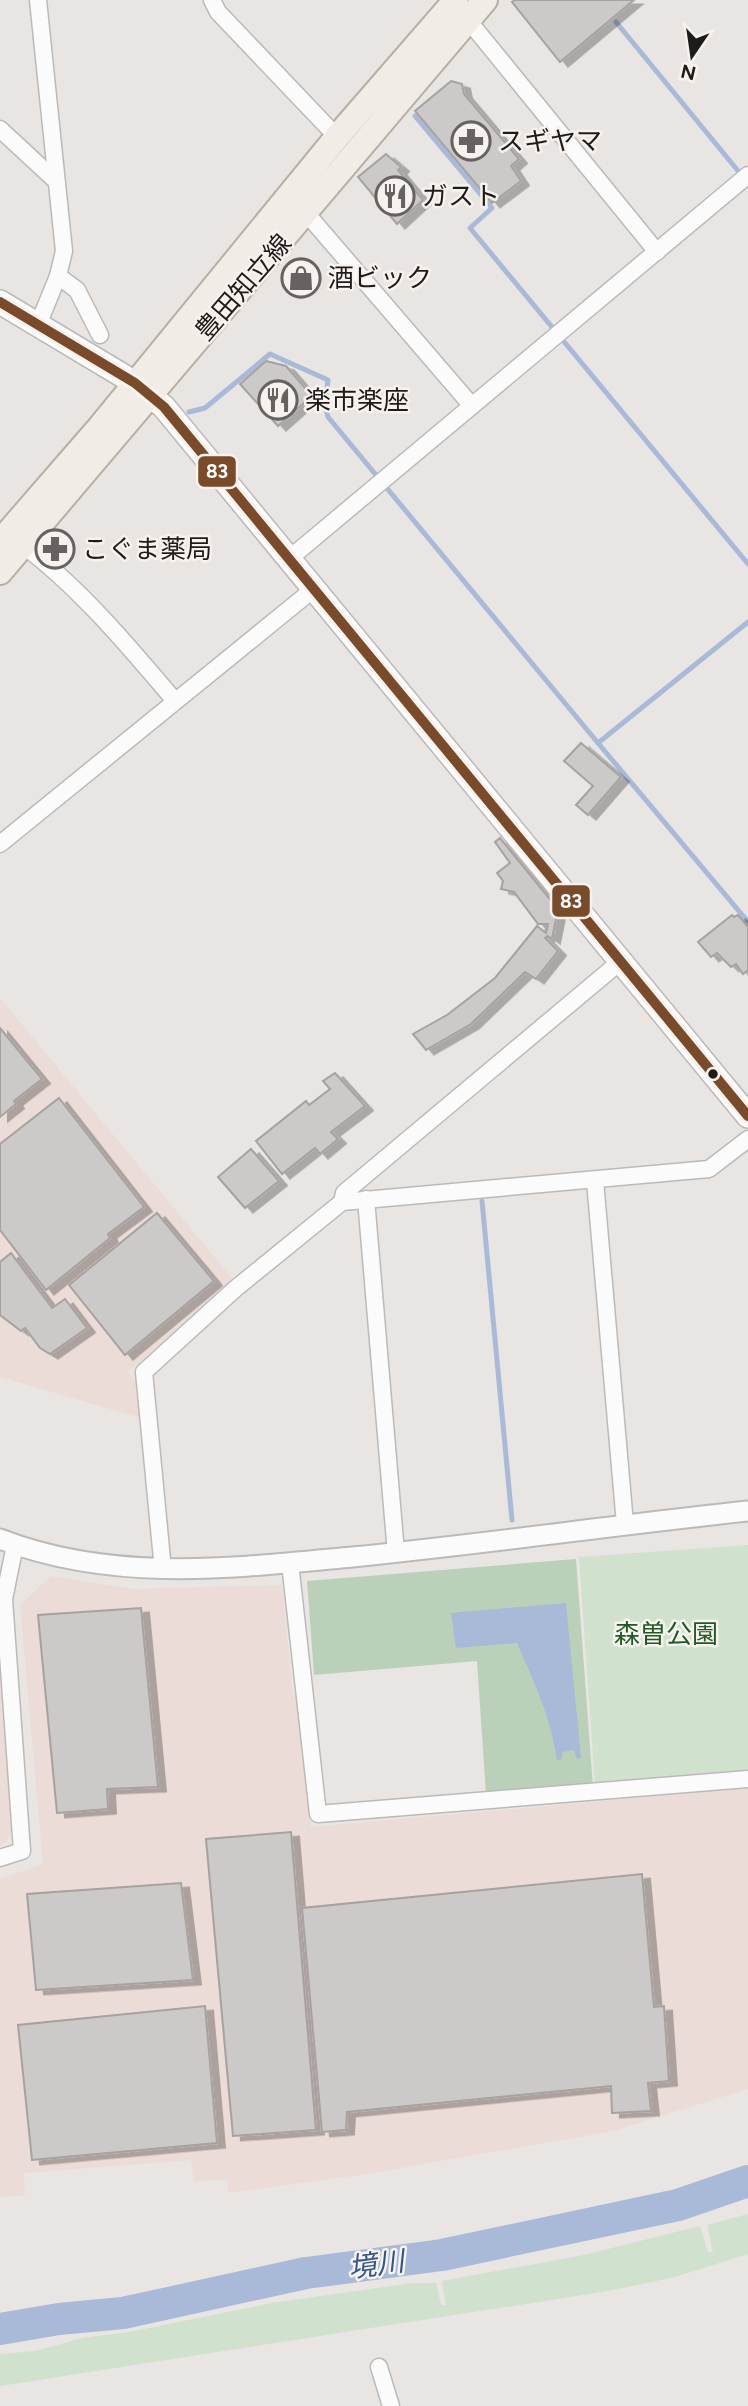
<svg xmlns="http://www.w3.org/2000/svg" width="748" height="2406" viewBox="0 0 748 2406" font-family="Figtree,'Noto Sans JP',sans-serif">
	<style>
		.industrial { fill: #ecdcd8 }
		.green { fill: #d0e1ce }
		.forest { fill: #bad0b9 }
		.water { fill: #a8bad8 }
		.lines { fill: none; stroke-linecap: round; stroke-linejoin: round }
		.stream { stroke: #a8bad8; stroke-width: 5 }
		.river { stroke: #a8bad8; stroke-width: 32 }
		.building { fill: #cbcac8; stroke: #a5a2a1; stroke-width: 2; filter: url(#shadow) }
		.minor-casing { stroke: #bbbab8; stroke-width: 19 }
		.tertiary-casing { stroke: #bbbab8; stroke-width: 23 }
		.secondary-casing { stroke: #bbbab8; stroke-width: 26 }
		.primary-casing { stroke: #b6afa4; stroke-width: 28 }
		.minor { stroke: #fcfbfb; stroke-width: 16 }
		.tertiary { stroke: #fcfbfb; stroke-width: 19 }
		.secondary { stroke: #fcfbfb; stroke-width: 23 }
		.primary { stroke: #f1ede6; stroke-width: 24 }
		.bus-1-casing { stroke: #f7f2ee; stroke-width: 16 }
		.bus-1 { stroke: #7a4b2a; stroke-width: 10 }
		.bus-dot { fill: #1e1c1b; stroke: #f7f2ee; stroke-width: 2.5 }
		.labels { text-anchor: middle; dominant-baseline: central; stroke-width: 5; stroke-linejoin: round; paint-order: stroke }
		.poi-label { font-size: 26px; fill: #1e1c1b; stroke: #f7f2ee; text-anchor: start }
		.street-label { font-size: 26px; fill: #1e1c1b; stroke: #f7f2ee }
		.park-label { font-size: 26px; fill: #1f5926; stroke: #f7f2ee }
		.water-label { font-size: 28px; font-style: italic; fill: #30548c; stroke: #f7f2ee }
		.line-badge { stroke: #f7f2ee; stroke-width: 2.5 }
		.badge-label { font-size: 19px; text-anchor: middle; font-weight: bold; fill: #fff }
	</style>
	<defs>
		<filter id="shadow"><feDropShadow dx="8" dy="4.5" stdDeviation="0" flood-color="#0004"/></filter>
	</defs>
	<rect width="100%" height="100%" fill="#e8e5e3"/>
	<g class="industrial">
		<path d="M0 998 235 1282 127 1372 139 1385 141 1418 0 1377Z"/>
		<path d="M51 1576 134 1589 282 1585 293 1695H299L311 1827 748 1788V2089L613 2131 360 2175 229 2193 227 2180 194 2181 191 2160 24 2173 25 2195 0 2197V1879L43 1864 20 1605Z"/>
		<path d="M0 1677 14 1824 9 1838 0 1846Z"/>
	</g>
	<g class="green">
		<path d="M748 1545V1771L595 1785 579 1557Z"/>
		<path d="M748 2214V2254L675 2277 608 2291 0 2386V2354L36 2351 82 2338 129 2332 272 2303 413 2283H436L441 2305H446L442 2281 584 2255 700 2226 708 2252H713L707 2225Z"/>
	</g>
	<path class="forest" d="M576 1559 593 1787 486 1794 477 1661 314 1675 307 1581Z"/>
	<path class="water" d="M566 1603 581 1758 577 1759 574 1750 562 1752V1759L557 1760C551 1718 534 1682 517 1643L456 1648 451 1613Z"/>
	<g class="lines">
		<g class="stream">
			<path d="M616 22 743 177"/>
			<path d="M415 116 492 208 470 228 748 564"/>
			<path d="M189 412 205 408 270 354 328 380 325 405 328 417 598 743 748 622"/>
			<path d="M598 743 748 922"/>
			<path d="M482 1201 512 1520"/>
		</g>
		<path class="river" d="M0 2329 59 2319 123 2313 306 2273 442 2255 678 2205 748 2181"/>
	</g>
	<g class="building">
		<path d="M515 0H634L560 62 512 2Z"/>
		<path d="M451 81 462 84 464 94 519 159 511 166 521 181 492 203 415 111Z"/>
		<path d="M386 154 401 167 398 170 423 200 397 224 358 177Z"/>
		<path d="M266 361 286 366 312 396 278 426 240 384Z"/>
		<path d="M581 743 621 777 588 815 576 805 593 786 564 761Z"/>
		<path d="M500 838 558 909 552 939 548 936 545 938 558 951 536 979 525 972 471 1024 426 1050 413 1034 447 1015 495 978 537 926 546 933 548 924H538L514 892 501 889 503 881 497 873 510 863 495 842Z"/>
		<path d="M732 915 734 917 738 915 748 927V970L743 974 736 964 731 967 717 953 711 957 698 942Z"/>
		<path d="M0 1028 42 1079 14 1101 16 1104 0 1117Z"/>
		<path d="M335 1073 365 1106 331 1132 338 1139 320 1154 315 1148 282 1174 256 1141 306 1101 309 1105 330 1089 323 1081Z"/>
		<path d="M59 1098 144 1207 108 1234 110 1238 46 1290 0 1230V1144Z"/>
		<path d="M251 1149 279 1181 245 1208 218 1177Z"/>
		<path d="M157 1213 214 1281 125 1355 69 1285Z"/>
		<path d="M11 1253 52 1308 65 1299 87 1328 50 1354 40 1348 25 1328 21 1331 0 1315V1262Z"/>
		<path d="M141 1608 158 1787 107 1789 108 1809 57 1813 38 1615Z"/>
		<path d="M291 1832 316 2130 233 2136 206 1839Z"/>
		<path d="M642 1874 654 2007 664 2006 669 2081 648 2083 651 2111 612 2113 611 2086 347 2112 346 2130 322 2132 302 1908Z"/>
		<path d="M181 1883 193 1980 36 1990 27 1894Z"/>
		<path d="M205 2006 217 2143 32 2160 18 2025Z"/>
	</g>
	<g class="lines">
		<g class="minor-casing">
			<g id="minor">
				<path d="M38 0 64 251 58 276 77 290 100 335"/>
				<path d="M212 0 218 12 337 137"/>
				<path d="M468 20 657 252"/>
				<path d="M0 129 56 181"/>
				<path d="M307 214 472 406"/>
				<path d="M38 325 58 276"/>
				<path d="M24 546C81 589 129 647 175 701"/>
				<path d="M290 558 748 175"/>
				<path d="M0 844 315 588"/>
				<path d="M595 1181 625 1524"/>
				<path d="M366 1199 396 1553"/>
				<path d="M342 1202 344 1193 621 961"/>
				<path d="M290 1563 318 1814 748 1779"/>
				<path d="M163 1570 144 1372 235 1289 342 1202 709 1169 748 1139"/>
				<path d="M0 1858 22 1851 4 1599 15 1545"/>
				<path d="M379 2367 391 2406"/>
			</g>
		</g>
		<g class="tertiary-casing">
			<path id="tertiary" d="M0 1539C114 1583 234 1568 352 1557 484 1544 616 1525 748 1511"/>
		</g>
		<g class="secondary-casing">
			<path id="secondary" d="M0 302 135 383 164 407 748 1116"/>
		</g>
		<g class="primary-casing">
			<g id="primary">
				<path d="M0 542 99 428 337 137 456 0"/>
				<path d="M0 572 485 0"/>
			</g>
		</g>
		<use href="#minor" class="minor"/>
		<use href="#tertiary" class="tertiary"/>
		<use href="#secondary" class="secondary"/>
		<use href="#primary" class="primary"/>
		<g class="bus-1-casing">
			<path id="bus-1" d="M0 302 135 383 164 407 748 1116"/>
		</g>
		<use href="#bus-1" class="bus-1"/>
	</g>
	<defs>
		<g id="pharmacy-ring" transform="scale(2.0125)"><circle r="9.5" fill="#f7f2ee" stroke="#656261" stroke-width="1.5"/><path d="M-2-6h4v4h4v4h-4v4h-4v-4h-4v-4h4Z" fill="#656261"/></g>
		<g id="restaurant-ring" transform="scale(2.0125)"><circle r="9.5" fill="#f7f2ee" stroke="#656261" stroke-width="1.5"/><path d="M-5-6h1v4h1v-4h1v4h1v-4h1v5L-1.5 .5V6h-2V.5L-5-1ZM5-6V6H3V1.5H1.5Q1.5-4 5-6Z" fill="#656261"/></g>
		<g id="shop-ring" transform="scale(2.0125)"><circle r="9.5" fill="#f7f2ee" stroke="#656261" stroke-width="1.5"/><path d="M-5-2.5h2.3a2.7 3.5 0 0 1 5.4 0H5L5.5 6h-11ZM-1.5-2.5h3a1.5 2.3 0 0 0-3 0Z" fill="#656261"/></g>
	</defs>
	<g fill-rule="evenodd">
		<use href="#pharmacy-ring" x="471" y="141"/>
		<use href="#restaurant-ring" x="395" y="196"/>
		<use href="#shop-ring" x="301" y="278"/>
		<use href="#restaurant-ring" x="278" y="400"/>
		<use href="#pharmacy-ring" x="55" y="549"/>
	</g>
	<circle class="bus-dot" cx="713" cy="1074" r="6"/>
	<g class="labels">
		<g class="poi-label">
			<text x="498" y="141">スギヤマ</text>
			<text x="422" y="196">ガスト</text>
			<text x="328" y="278">酒ビック</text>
			<text x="305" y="400">楽市楽座</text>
			<text x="82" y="549">こぐま薬局</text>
		</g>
		<g class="street-label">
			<text transform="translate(243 287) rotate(-49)">豊田知立線</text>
		</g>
		<g class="park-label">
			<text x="666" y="1634">森曽公園</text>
		</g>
		<g class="water-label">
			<text transform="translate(376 2264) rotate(-8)">境川</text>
		</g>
	</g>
	<g class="line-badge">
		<rect x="197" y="455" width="40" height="33" rx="7" fill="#7a4b2a"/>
		<rect x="551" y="884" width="40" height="34" rx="7" fill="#7a4b2a"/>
	</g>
	<g class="badge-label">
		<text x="217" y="478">83</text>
		<text x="571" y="908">83</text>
	</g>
	<g transform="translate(692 56) rotate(193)" stroke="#f7f2ee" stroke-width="5" paint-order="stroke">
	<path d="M0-5L12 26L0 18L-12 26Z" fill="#1e1c1b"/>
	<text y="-10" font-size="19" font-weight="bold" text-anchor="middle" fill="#1e1c1b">N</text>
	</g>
</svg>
